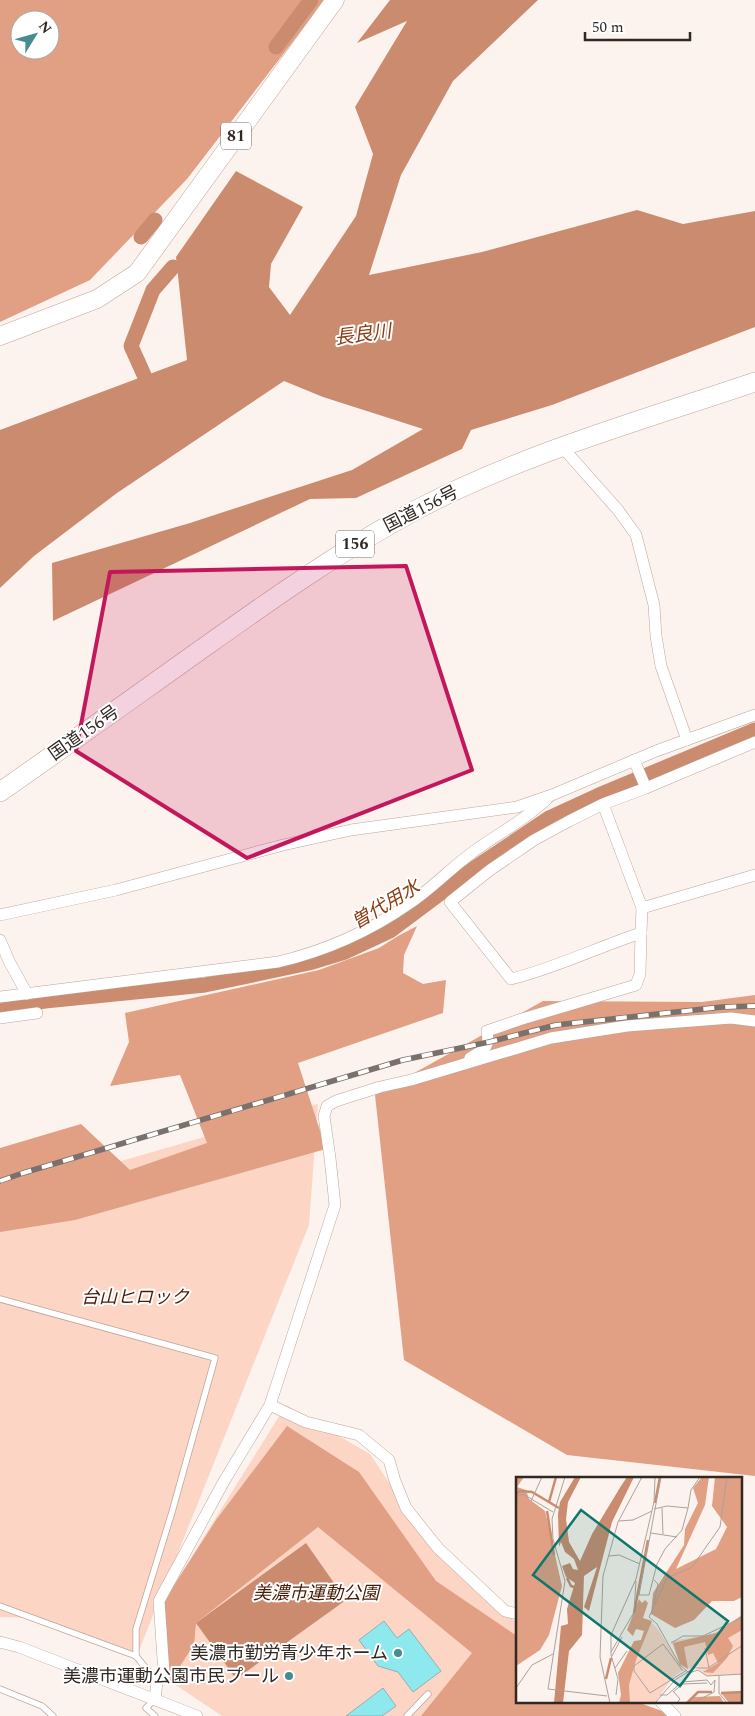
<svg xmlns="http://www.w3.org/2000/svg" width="755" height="1716" viewBox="0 0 755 1716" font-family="Spectral,'Noto Sans JP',serif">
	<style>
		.green { fill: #fcd5c5 }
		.forest { fill: #e19f83; fill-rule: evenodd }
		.water { fill: #cb8b6f }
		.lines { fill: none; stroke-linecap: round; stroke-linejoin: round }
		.canal { stroke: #cb8b6f; stroke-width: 15 }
		.building { fill: #8de9ed; stroke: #93afb1 }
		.service-casing { stroke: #bca59b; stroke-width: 7 }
		.minor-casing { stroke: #bca59b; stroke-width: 12 }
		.primary-casing { stroke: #bca59b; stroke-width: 19 }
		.trunk-casing { stroke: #bca59b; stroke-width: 20 }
		.service { stroke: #fff; stroke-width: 5.5 }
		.minor { stroke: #fff; stroke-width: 11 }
		.primary { stroke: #fff; stroke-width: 18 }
		.trunk { stroke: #fff; stroke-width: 19 }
		.rail-casing { stroke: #7a706c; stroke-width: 5.5 }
		.rail { stroke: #fff; stroke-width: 4; stroke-dasharray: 11; stroke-linecap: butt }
		.marked { fill: #c2185b; fill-opacity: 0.2; stroke: #c2185b; stroke-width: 4; stroke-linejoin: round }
		.poi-dot { fill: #448c90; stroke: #fff; stroke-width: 2 }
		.labels { text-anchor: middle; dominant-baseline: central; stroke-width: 4; stroke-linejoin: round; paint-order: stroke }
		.shield { fill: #fff; stroke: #6f6865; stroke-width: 1 }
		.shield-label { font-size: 16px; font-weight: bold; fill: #312723 }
		.street-label { font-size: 18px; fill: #312723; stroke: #fff }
		.park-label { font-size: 18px; font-style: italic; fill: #461c07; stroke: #fff }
		.poi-label { font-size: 18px; fill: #312723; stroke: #fff; text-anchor: end }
		.water-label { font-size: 19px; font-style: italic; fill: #8a3c13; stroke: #fff }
		.inset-river { fill: none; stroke: #cb8b6f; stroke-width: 2.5 }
		.inset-road { fill: none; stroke: #aba19d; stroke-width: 1 }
		.view { fill: #0f766e; fill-opacity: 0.15; stroke: #0f766e; stroke-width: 2.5 }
		.inset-edge { fill: none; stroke: #312723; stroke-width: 2.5 }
	</style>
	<rect width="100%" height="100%" fill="#fdf3ee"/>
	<g class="green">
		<path d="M318 1104 309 1225 138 1653 34 1618 0 1617V1196Z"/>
		<path d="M286 1405 370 1454 406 1508 444 1556 517 1623 518 1702H639L654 1716H222L170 1681 164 1601Z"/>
	</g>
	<g class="forest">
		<path d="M0 0H325L187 179 90 280 0 322ZM20 20H50V50H20Z"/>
		<path d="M417 926 404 955 403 973 423 984 446 980 443 1013 298 1063 326 1149 75 1220 0 1232V1148L81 1124 130 1170 207 1143 180 1075 110 1086 129 1042 125 1013 319 970 379 948 398 936Z"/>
		<path d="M755 995V1476L567 1455 404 1360 375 1095 543 1001 702 1002Z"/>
		<path d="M287 1426 359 1472 436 1581 517 1636 518 1702H637L676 1716H421L472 1653 318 1527 196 1623 194 1645 170 1681 164 1601 216 1520Z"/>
	</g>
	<g class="water">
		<path d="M390 0H538L453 81 401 175 369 275 482 252 637 210 683 224 755 211V327L552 405 471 430 462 449 356 498 310 499 53 621 52 563 190 523 352 470 423 429 323 397 284 381 117 493 34 556 0 588V430L187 360 176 257 236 171 303 207 271 264 269 287 290 315 356 216 373 154 355 107 407 21 357 43Z"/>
		<path d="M306 1543 346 1600 236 1679 196 1623Z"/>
	</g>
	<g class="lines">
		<g class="canal">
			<path d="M276 47 311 0"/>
			<path d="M141 237 155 220"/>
			<path d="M153 395 131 346 153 290 173 267"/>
			<path d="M0 1008 45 1001 205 985 309 963 345 952 390 931 473 869 549 818 599 795 755 730"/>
		</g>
	</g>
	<g class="building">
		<path d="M384 1621 397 1638 409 1629 441 1671 413 1692 398 1672 378 1666 359 1640Z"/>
		<path d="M383 1688 396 1706 382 1716H346Z"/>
	</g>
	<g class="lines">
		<g class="service-casing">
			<g id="service">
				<path d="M0 1299 215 1358 172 1512 136 1629V1656"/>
				<path d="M0 1606 136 1656 157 1682"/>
				<path d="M0 1689 42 1706 53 1716"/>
				<path d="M155 1699 146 1708 155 1716"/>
				<path d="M407 1716 428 1694"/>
			</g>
		</g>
		<g class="minor-casing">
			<g id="minor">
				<path d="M563 448 618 510 636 535 654 605 656 636 661 666 687 740"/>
				<path d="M634 760 646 788"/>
				<path d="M603 804 642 908 641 933C598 947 556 968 511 979L450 902 490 870 534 840 569 821 603 804 646 788 755 742"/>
				<path d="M642 908 755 875"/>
				<path d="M0 915 116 890 283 845 351 830 517 807 552 795 656 751 755 715"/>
				<path d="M0 940 9 961 27 994"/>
				<path d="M0 997 278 962C325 951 370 931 410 903 431 889 449 870 469 855 495 835 524 821 547 799"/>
				<path d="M0 1018 37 1013"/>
				<path d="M470 1058C484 1049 490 1049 487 1031L522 1019 636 985 640 974 641 933"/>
				<path d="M270 1405 306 1422 359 1435 389 1460 395 1481 406 1508 438 1548 505 1611 518 1614"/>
				<path d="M0 1642 19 1647 197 1716"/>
				<path d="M155 1699 157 1682 164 1673 159 1601 223 1483 270 1405 335 1205 330 1158 324 1116 327 1106 336 1101 380 1087 411 1080 551 1038 627 1026 731 1018 755 1021"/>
				<path d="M661 1702 675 1716"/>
			</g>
		</g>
		<g class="primary-casing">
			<path id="primary" d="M0 336 97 299 137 273 335 0"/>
		</g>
		<g class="trunk-casing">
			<path id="trunk" d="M0 792C69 744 137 695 206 646 275 597 343 549 418 509 522 454 643 420 755 382"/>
		</g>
		<use href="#service" class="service"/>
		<use href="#minor" class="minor"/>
		<use href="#primary" class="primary"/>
		<use href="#trunk" class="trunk"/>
		<g class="rail-casing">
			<path id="rail" d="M0 1181 23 1173 403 1060 489 1042 556 1025 722 1007 755 1006"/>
		</g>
		<use href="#rail" class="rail"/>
	</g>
	<path class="marked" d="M406 566 472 770 247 858 76 751 110 572Z"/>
	<g class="poi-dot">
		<circle cx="398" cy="1653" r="5"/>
		<circle cx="289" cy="1676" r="5"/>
	</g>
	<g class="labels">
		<g class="shield">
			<rect x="221" y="122.5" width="30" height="27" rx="4"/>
			<rect x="336" y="530.5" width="38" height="27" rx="4"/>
		</g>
		<g class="shield-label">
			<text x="236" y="136">81</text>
			<text x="355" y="544">156</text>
		</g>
		<g class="street-label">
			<text transform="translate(421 509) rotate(-27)">国道156号</text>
			<text transform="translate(84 733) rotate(-35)">国道156号</text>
		</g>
		<g class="park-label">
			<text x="135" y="1297">台山ヒロック</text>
			<text x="316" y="1593">美濃市運動公園</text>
		</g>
		<g class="poi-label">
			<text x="388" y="1653">美濃市勤労青少年ホーム</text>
			<text x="279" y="1676">美濃市運動公園市民プール</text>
		</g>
		<g class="water-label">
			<text transform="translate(363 335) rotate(-7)">長良川</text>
			<text transform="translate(386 905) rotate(-31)">曽代用水</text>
		</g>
	</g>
	<g transform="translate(516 1477)">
		<rect width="226" height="226" fill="#fdf3ee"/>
		<path d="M132 142 141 151 164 187 155 164 197 157 226 143V199L222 197 190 199 180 189 172 192 164 188 167 193 157 200 139 226H112L110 209Z" fill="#fcd5c5"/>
		<path d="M0 0H8L1 10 10 13 13 22 29 34 46 109 33 158 24 173 0 189ZM186 0H193L189 28 160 92 200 72 211 50 196 29 199 0H226V120L218 124H196L178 143 159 151 135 137 137 116 168 68 169 52 182 26 177 11ZM123 122 126 126 129 123 132 126 127 141 136 144 120 183 113 208 114 226H103L105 218 102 196 118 164 125 163 128 154 120 152 117 159 111 153ZM226 138V153L212 161 217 169 211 181 197 196 187 195 202 186 197 176 192 178 189 165 168 170 172 192 164 187 157 166 200 156ZM226 215V226H213L205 216ZM204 219 208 226H171L177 220Z" fill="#e19f83"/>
		<path d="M59 0H65L52 25 50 42 53 65 64 84 76 57 105 9 111 0H118L96 45 73 134 68 130 81 90 68 99 66 158 53 174 47 226H38L45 149 52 147 51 132 59 106 50 100 46 89 54 86 57 92 62 93 58 82 49 75 45 65 43 70 42 37 44 25Z" fill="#cb8b6f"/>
		<path class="inset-river" d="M0 17 4 14 16 15 43 31M33 25 40 0M139 26 144 0M31 34 38 78M51 101 55 109 61 111M118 136 132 63M90 202 95 181M205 216 227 215M171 226 182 215H196"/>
		<path class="inset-road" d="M49 0 36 42 37 62 49 104 32 212 91 219M145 0 123 118H133L141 87 149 72 166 53 172 31M0 20 7 17 37 35M15 24 26 0M146 31 147 57M138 32 151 29 172 31 175 13 184 0M103 44 117 43 136 34M135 56 161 60M93 79 103 78 124 87M138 126 142 107 138 103M155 166 167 159H187L227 140M189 171 193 191M95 175 118 135 120 104M96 179 106 160M99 191 111 174M167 194 147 167 118 189V194L134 216 171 193M172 195 164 188 141 147 133 140 151 101 176 90 204 50 211 0M173 196 182 193 191 199 227 197M203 199V216L211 226M0 211 16 188 37 177M157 214 164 222 161 226M157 215 167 207 191 206M100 218 102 202 95 178V158L120 102 138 25 139 0M144 218H151L166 205 191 203 195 208 199 203 198 215 177 226M94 226 84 180 87 99 102 45 126 0M139 226 159 203 178 191H192L227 168"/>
		<path class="view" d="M65 33 212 144 164 209 17 98Z"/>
		<rect width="226" height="226" class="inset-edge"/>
	</g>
	<g transform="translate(35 35) rotate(53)"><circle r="24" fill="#ffffff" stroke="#ada9a7"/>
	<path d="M0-4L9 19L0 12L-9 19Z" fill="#448c90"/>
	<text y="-8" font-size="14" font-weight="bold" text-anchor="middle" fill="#312723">N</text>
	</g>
	<path d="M585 32v8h105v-8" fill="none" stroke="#312723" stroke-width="2.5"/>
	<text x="592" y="32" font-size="15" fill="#312723" stroke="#ffffff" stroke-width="4" paint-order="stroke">50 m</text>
</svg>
